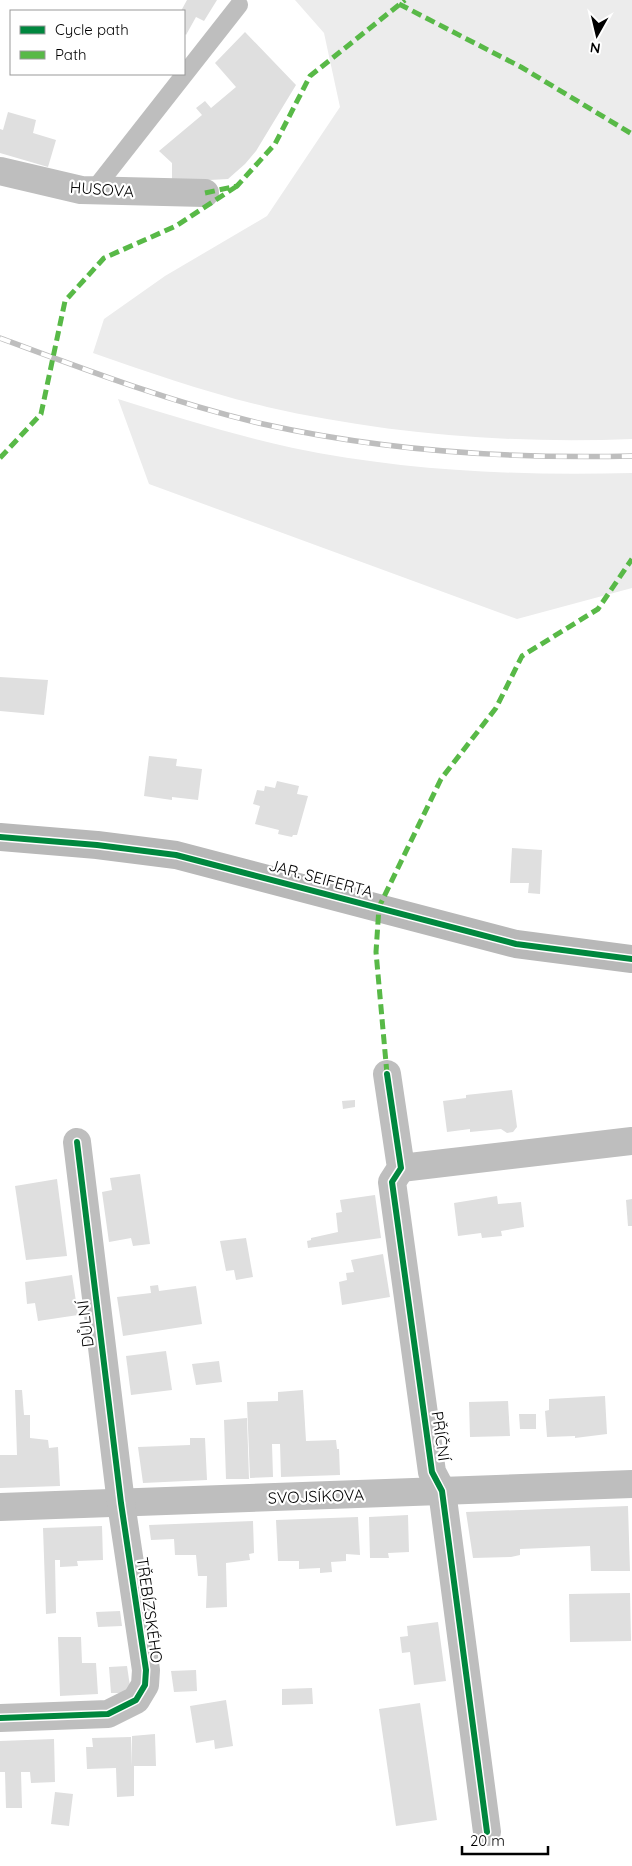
<svg xmlns="http://www.w3.org/2000/svg" width="632" height="1866" viewBox="0 0 632 1866" font-family="Quicksand,sans-serif">
	<style>
		.green { fill: #ececec }
		.building { fill: #dfdfdf }
		.lines { fill: none; stroke-linecap: round; stroke-linejoin: round }
		.lane { stroke: #bebebe; stroke-width: 18 }
		.street { stroke: #bebebe; stroke-width: 28 }
		.secondary { stroke: #b8b8b8; stroke-width: 28 }
		.rail-casing { stroke: #bebebe; stroke-width: 5.5 }
		.rail { stroke: #fff; stroke-width: 4; stroke-dasharray: 11; stroke-linecap: butt }
		.quiet { stroke: #58b947; stroke-width: 5; stroke-dasharray: 10 5; stroke-linecap: butt }
		.cycleway-casing { stroke: #fff; stroke-width: 9 }
		.cycleway { stroke: #00873e; stroke-width: 6 }
		.labels { text-anchor: middle; dominant-baseline: central; stroke-width: 4.5; stroke-linejoin: round; paint-order: stroke }
		.street-label { font-size: 16px; fill: #000; stroke: #fff }
	</style>
	<rect width="100%" height="100%" fill="#fff"/>
	<g class="green">
		<path d="M295 0H632V439C510 444 386 434 267 407 208 393 150 373 93 353L104 319 165 276 267 216 340 107 324 33Z"/>
		<path d="M118 399C176 417 234 435 293 448 404 471 519 476 632 473V588L517 619 149 484Z"/>
	</g>
	<g class="building">
		<path d="M187 0H217L204 21 196 17 186 35 184 33V11H181Z"/>
		<path d="M245 32 296 85 256 151 245 164 228 179 172 182V163L159 151 202 115 196 108 205 101 211 108 236 87 215 63Z"/>
		<path d="M8 112 36 120 33 133 56 140 48 167 0 153V129L3 130Z"/>
		<path d="M0 677 48 680 44 715 0 711Z"/>
		<path d="M149 756 177 759 176 766 202 769 198 800 172 797V800L144 796Z"/>
		<path d="M277 781 299 786 297 794 308 796 297 835H293L292 837 278 834 279 830 255 824 260 806 253 804 257 790 264 791 265 786 275 788Z"/>
		<path d="M512 848 542 850 540 894 528 893 529 883H510Z"/>
		<path d="M512 1090 517 1127 513 1132 507 1133 501 1129 470 1132V1129L447 1132 443 1101 466 1098V1095Z"/>
		<path d="M355 1100V1107L343 1109 342 1101Z"/>
		<path d="M140 1174 150 1244 133 1246 131 1238 109 1242 102 1192 112 1190 110 1178Z"/>
		<path d="M57 1179 67 1256 26 1260 15 1186Z"/>
		<path d="M375 1195 381 1238 308 1248 307 1241 311 1240V1238L338 1232 336 1213 342 1212 340 1200Z"/>
		<path d="M497 1196 498 1204 521 1202 524 1227 501 1231 502 1236 482 1238 481 1233 458 1236 454 1203Z"/>
		<path d="M632 1199V1226H628L626 1200Z"/>
		<path d="M246 1238 253 1277 236 1280 234 1270 226 1271 220 1241Z"/>
		<path d="M383 1254 390 1297 342 1305 339 1282 347 1280 346 1273 354 1272 351 1260Z"/>
		<path d="M72 1275 78 1315 38 1321 35 1303 27 1304 25 1282Z"/>
		<path d="M158 1285 159 1291 196 1286 202 1324 123 1336 117 1297 151 1293 150 1286Z"/>
		<path d="M166 1351 172 1390 131 1395 126 1356Z"/>
		<path d="M219 1361 222 1382 196 1385 192 1364Z"/>
		<path d="M15 1390H22L24 1415H30V1438L48 1440 49 1448 58 1447 60 1486 0 1488V1455H17Z"/>
		<path d="M303 1390 306 1441 336 1440 337 1449H339L340 1475 281 1477 280 1444H272L273 1477 250 1478 247 1402 278 1401V1392Z"/>
		<path d="M605 1396 607 1434 575 1438V1436L547 1437 545 1411 549 1410V1399Z"/>
		<path d="M508 1401 510 1436 470 1437 469 1402Z"/>
		<path d="M519 1414H536V1429H520Z"/>
		<path d="M247 1418 249 1479H226L224 1420Z"/>
		<path d="M190 1438H205L207 1480 143 1483 138 1447 190 1445Z"/>
		<path d="M628 1506 630 1571H591L590 1546 520 1549V1555L511 1557 473 1558 466 1512Z"/>
		<path d="M408 1515 409 1552 388 1553 389 1558H370L369 1517Z"/>
		<path d="M358 1517 360 1555 346 1554V1561L331 1562 332 1572 320 1573V1568L299 1569V1561H278L276 1520Z"/>
		<path d="M253 1521 254 1553 249 1554 250 1560 226 1563 227 1607 206 1608 207 1576H198L196 1555H175L174 1539 151 1540 149 1525Z"/>
		<path d="M102 1526 103 1560 77 1561 78 1566 60 1567V1560H55L56 1613 46 1614 43 1528Z"/>
		<path d="M630 1593 631 1641 570 1642 569 1594Z"/>
		<path d="M120 1611 122 1626 98 1627 96 1612Z"/>
		<path d="M438 1622 446 1681 414 1685 410 1652 402 1653 400 1637 408 1636 407 1626Z"/>
		<path d="M58 1637H81L82 1663H96L98 1694 60 1696Z"/>
		<path d="M127 1666 131 1693H111L109 1667Z"/>
		<path d="M196 1670 197 1691 174 1692 171 1671Z"/>
		<path d="M312 1688 313 1704 282 1705V1689Z"/>
		<path d="M226 1700 233 1746 215 1749 214 1740 196 1743 190 1706Z"/>
		<path d="M420 1703 437 1820 396 1826 379 1709Z"/>
		<path d="M155 1734 156 1766H134V1796L117 1797 116 1768 87 1769 86 1747H93L92 1738 131 1737 132 1767V1736Z"/>
		<path d="M54 1739 55 1782 31 1783 30 1772H21L22 1808H6L5 1772H0V1741Z"/>
		<path d="M55 1792 73 1794 69 1826 51 1824Z"/>
	</g>
	<g class="lines">
		<path class="lane" d="M93 191 239 5"/>
		<g class="street">
			<path d="M0 171 81 190 205 193"/>
			<path d="M387 1074 401 1168 392 1182 432 1472 442 1491 487 1832"/>
			<path d="M401 1168 632 1141"/>
			<path d="M0 1507 632 1484"/>
			<path d="M0 1718 108 1714 136 1700 145 1685 146 1670 121 1503 77 1142"/>
		</g>
		<path class="secondary" d="M0 837 97 845 176 855 516 944 632 959"/>
		<g class="rail-casing">
			<path id="rail" d="M0 338C86 370 173 403 263 424 384 451 508 459 632 456"/>
		</g>
		<use href="#rail" class="rail"/>
		<g class="quiet">
			<path d="M399 4 521 67 632 134"/>
			<path d="M205 193 237 186 275 144 310 76 405 0"/>
			<path d="M0 458 41 414 65 301 104 258 176 226 237 186"/>
			<path d="M387 1074 376 952 379 907 441 779 496 708 522 656 598 609 632 559"/>
		</g>
		<g class="cycleway-casing">
			<g id="cycleway">
				<path d="M0 837 97 845 176 855 516 944 632 959"/>
				<path d="M387 1074 401 1168 392 1182 432 1472 442 1491 487 1832"/>
				<path d="M0 1718 108 1714 136 1700 145 1685 146 1670 121 1503 77 1142"/>
			</g>
		</g>
		<use href="#cycleway" class="cycleway"/>
	</g>
	<g class="labels">
		<g class="street-label">
			<text transform="translate(102 189) rotate(4)">HUSOVA</text>
			<text transform="translate(321 878) rotate(15)">JAR. SEIFERTA</text>
			<text transform="translate(85 1324) rotate(-97)">DŮLNÍ</text>
			<text transform="translate(441 1436) rotate(82)">PŘÍČNÍ</text>
			<text transform="translate(316 1496) rotate(-2)">SVOJSÍKOVA</text>
			<text transform="translate(150 1610) rotate(82)">TŘEBÍZSKÉHO</text>
		</g>
	</g>
	<rect x="10" y="10" width="175" height="65" fill="#ffffff" stroke="#999999"/>
	<rect x="20" y="26" width="25" height="8" fill="#00873e" stroke="#999999"/>
	<text x="55" y="35" font-size="15" fill="#000000">Cycle path</text>
	<rect x="20" y="51" width="25" height="8" fill="#58b947" stroke="#999999"/>
	<text x="55" y="60" font-size="15" fill="#000000">Path</text>
	<g transform="translate(597 35) rotate(188)" stroke="#ffffff" stroke-width="4" paint-order="stroke">
	<path d="M0-4L9 19L0 12L-9 19Z" fill="#000000"/>
	<text y="-8" font-size="14" font-weight="bold" text-anchor="middle" fill="#000000">N</text>
	</g>
	<path d="M462 1846v8h86v-8" fill="none" stroke="#000000" stroke-width="2.5"/>
	<text x="470" y="1846" font-size="15" fill="#000000" stroke="#ffffff" stroke-width="4" paint-order="stroke">20 m</text>
</svg>
